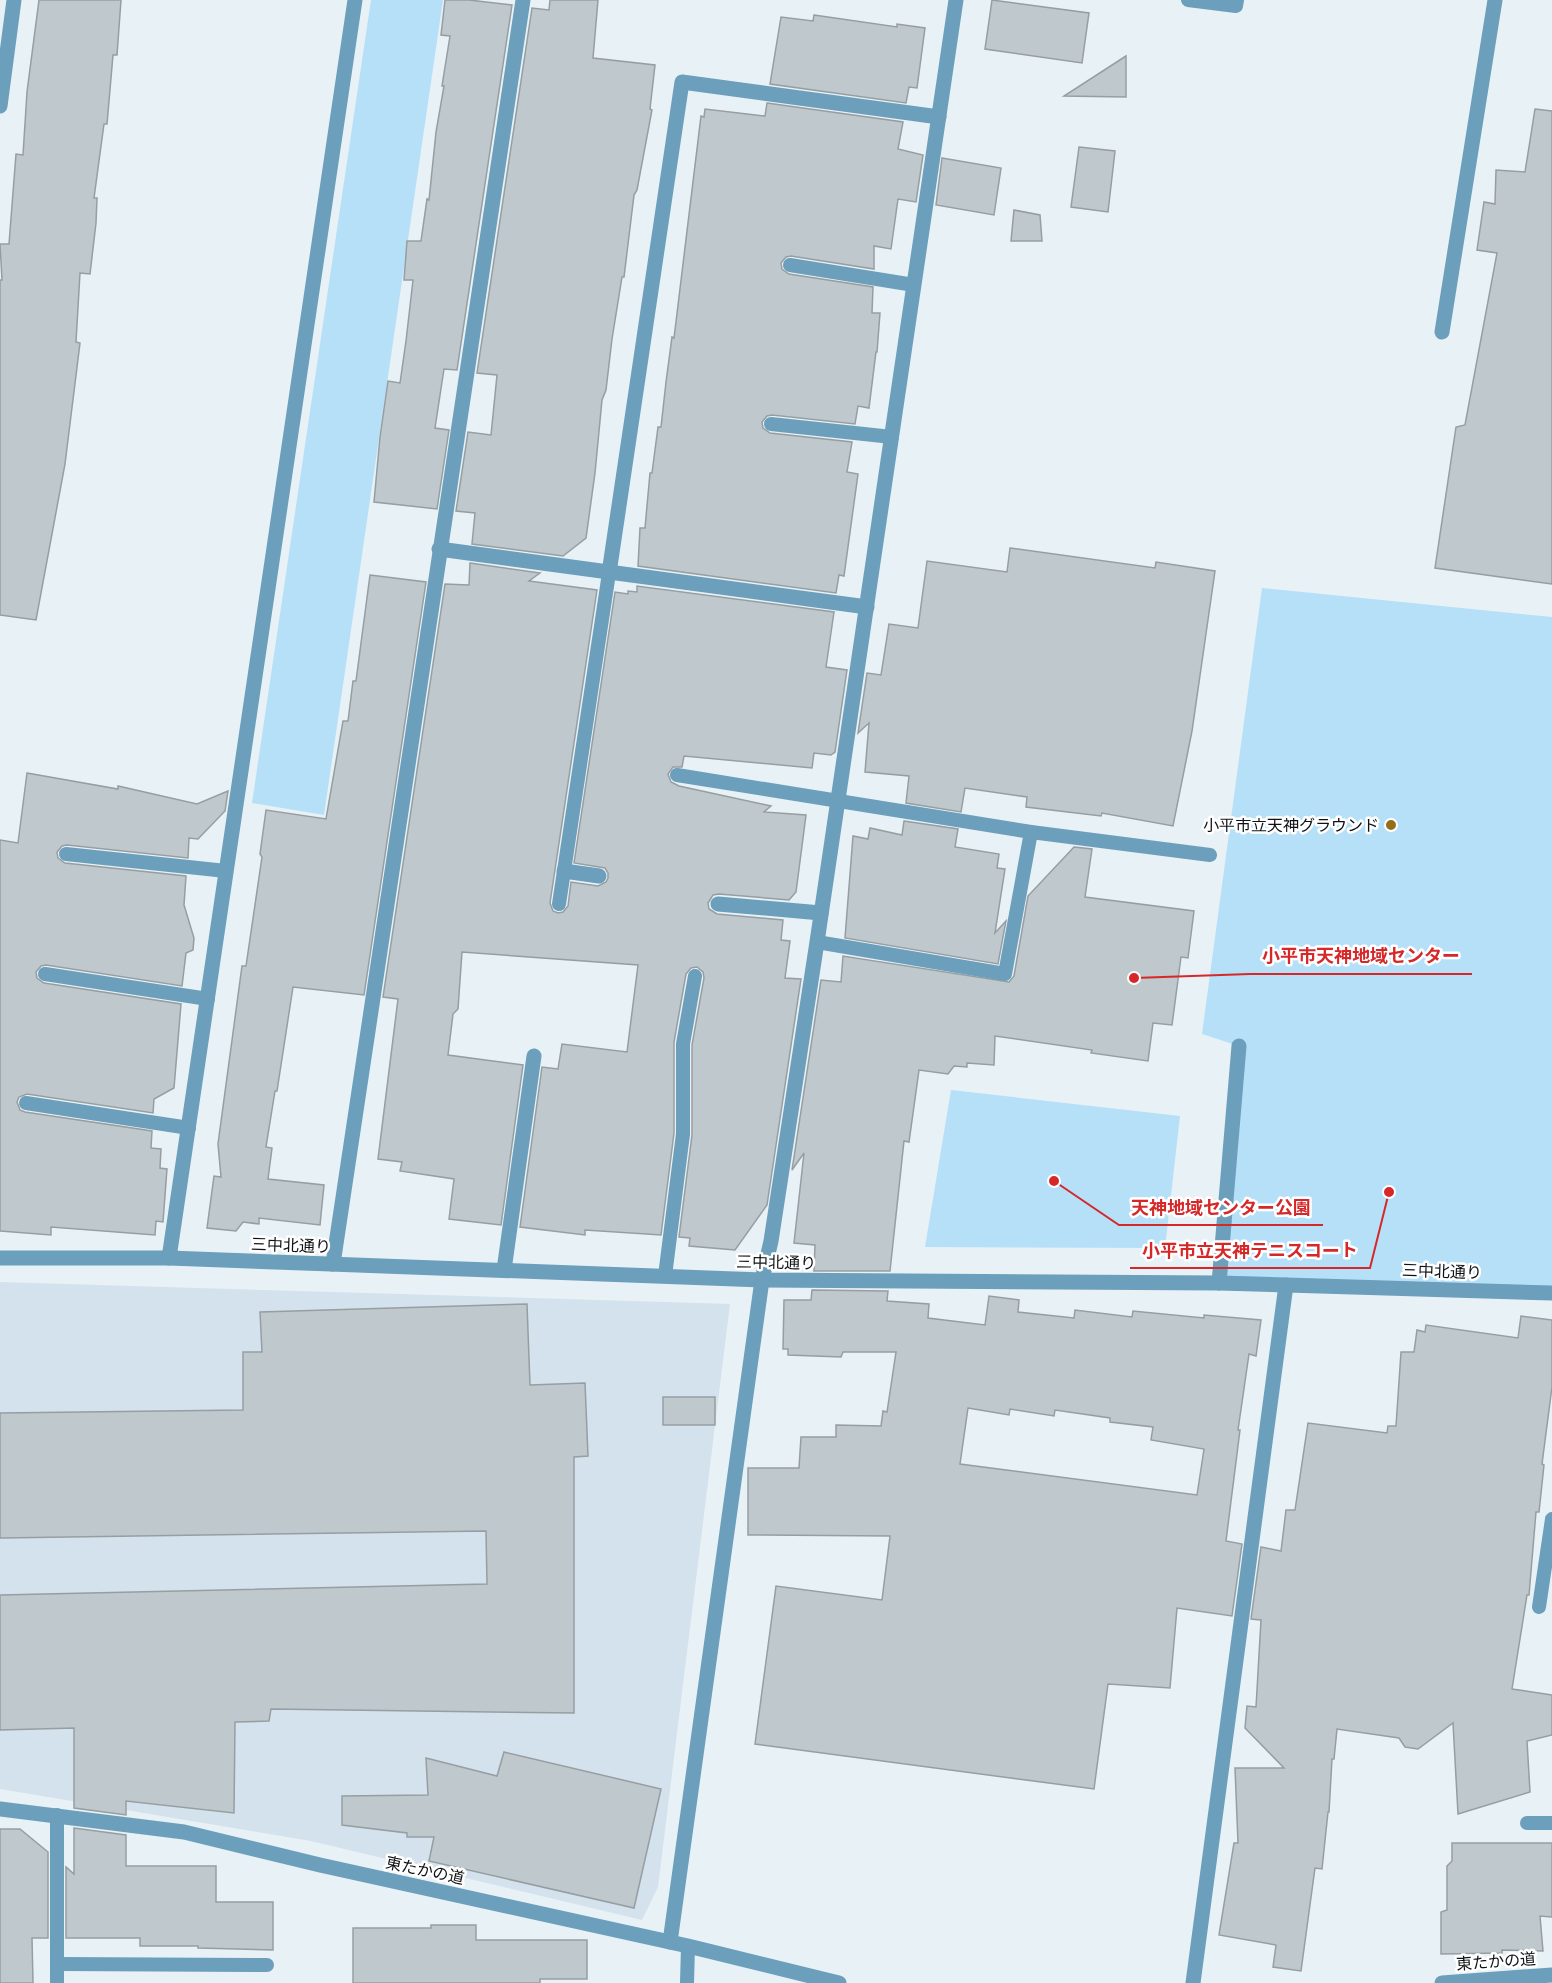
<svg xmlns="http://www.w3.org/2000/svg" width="1552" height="1983" viewBox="0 0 1552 1983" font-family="Quicksand,'Noto Sans JP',sans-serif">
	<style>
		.built { fill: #d3e2ec }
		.green { fill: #b6e0f8 }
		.building { fill: #bfc8cc; stroke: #969ea2; stroke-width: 1.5; fill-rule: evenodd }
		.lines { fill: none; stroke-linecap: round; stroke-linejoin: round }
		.lane { stroke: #6b9fbb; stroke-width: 14 }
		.street { stroke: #6b9fbb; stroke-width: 15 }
		.poi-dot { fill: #946f18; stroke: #fff; stroke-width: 2 }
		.labels { text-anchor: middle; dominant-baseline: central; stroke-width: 5; stroke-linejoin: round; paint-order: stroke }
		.poi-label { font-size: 16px; fill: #0f1214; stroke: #fff; text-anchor: end }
		.street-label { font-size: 16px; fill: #0f1214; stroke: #fff }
		.leader { fill: none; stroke: #d62828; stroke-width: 2 }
		.callout-dot { fill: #d62828; stroke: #fff; stroke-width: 2 }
		.callout-label { font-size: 18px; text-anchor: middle; font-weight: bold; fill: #d62828; stroke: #fff; stroke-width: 5; stroke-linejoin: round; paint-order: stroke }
	</style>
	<rect width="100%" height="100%" fill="#e8f1f6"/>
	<path class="built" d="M0 1282 730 1304 658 1887 642 1920 311 1841 0 1789Z"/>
	<g class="green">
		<path d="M371 0H443L324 815 252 803Z"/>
		<path d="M1262 588 1552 617V1293L1219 1283 1239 1046 1202 1034Z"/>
		<path d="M951 1090 1180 1116 1165 1248 925 1247Z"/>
	</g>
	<g class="building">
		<path d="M39 0H121L117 55H113L107 124H104L94 198H97L96 223 90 274 80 273 76 342 80 343 65 464 36 620 0 615V280H2L0 244H9L16 154 23 155 27 92Z"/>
		<path d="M445 0H469L512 5 457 370 444 369 435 428 449 430 437 509 374 502 380 437 388 381 400 383 406 341 413 280H404L407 241H421L427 199 429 200 436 132 444 86H442L450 36 441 35Z"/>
		<path d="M550 0H598L593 58 655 65 650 109 652 110 637 190 634 195 624 277H622L612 339 606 390 602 400 595 473 586 538 563 556 472 544 475 513 456 511 468 432 491 435 497 375 477 373 532 8 549 10Z"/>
		<path d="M992 0 1089 13 1082 63 985 49Z"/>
		<path d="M814 15 897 27V24L925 28 917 88 909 87 906 103 770 84 781 17 813 21Z"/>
		<path d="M1126 56V97L1064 96Z"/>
		<path d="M767 103 903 122 898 149 923 155 916 202 898 199 891 249 874 246V269L791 256 786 257 781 263 782 269 789 274 873 287 872 313H880L877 352H876L869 408 858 406 855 424 772 415 767 416 762 422 763 428 770 433 852 442 847 472 858 474 844 576 839 575 836 593 638 566 640 528H645L650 473H652L658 427H661L666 382 672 337 674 338 701 116 704 117 705 109 765 116Z"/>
		<path d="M1535 109 1552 111V584L1435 568 1456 427 1465 425 1497 253 1477 250 1484 202 1495 204 1496 170 1525 172Z"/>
		<path d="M1079 147 1115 151 1108 212 1071 207Z"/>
		<path d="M942 158 1001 168 994 215 936 205Z"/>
		<path d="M1014 210 1040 215 1042 241H1011Z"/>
		<path d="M1010 548 1155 568 1156 562 1215 571 1192 731 1173 826 1102 813 1101 816 1026 807 1027 797 965 788 961 812 906 803 909 776 865 772 869 723 858 733 867 673 881 675 889 624 918 628 927 561 1007 572Z"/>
		<path d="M470 563 540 573 529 581 597 590 550 903 553 911 558 913 563 912 568 906 571 882 598 886 606 882 608 878V873L605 868 574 863 615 592 628 594V591L637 592V586L834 612 826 667 847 670 835 752 831 755 814 753 812 768 684 756 682 767H673L668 774 671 782 679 786 771 806 764 812 806 815 796 892 789 900 719 894 713 895 708 903 709 909 717 914 783 920 781 940 790 941 785 978 801 979 767 1205 735 1250 689 1246 690 1238 679 1237 692 1135V1045L704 978 703 972 697 967 691 968 686 974 674 1042V1133L661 1235 585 1230V1235L520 1227 542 1067 558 1069 562 1044 627 1052 638 965 462 952 458 1009 453 1014 448 1055 523 1065 501 1225 449 1219 454 1179 400 1171 402 1162 378 1159 398 999 383 997 445 584 469 585Z"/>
		<path d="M370 575 426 582 364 995 293 987 277 1091H275L266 1147 272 1148 268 1179 324 1185 320 1225 259 1218V1224L243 1222 236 1231 207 1228 214 1176 221 1177 218 1144 242 966H246L262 857 260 854 266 810 326 819 343 721H348L353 681H356Z"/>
		<path d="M27 773 118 789V786L197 804 228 791 225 811 198 839 189 838 188 858 67 845 62 846 57 852 58 858 65 863 186 876 184 905 194 938 193 950 186 953 182 986 46 965 41 966 36 972 37 978 44 983 181 1004 174 1088 154 1099 153 1113 27 1094 19 1097 17 1102 20 1110 25 1112 152 1131 151 1148 161 1149 160 1168 167 1169 163 1222 156 1221 155 1235 51 1227V1235L0 1231V840L18 843Z"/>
		<path d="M904 821 958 829 955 847 999 854 997 868 1005 869 995 933 1006 921 998 964 845 938 853 836 868 839 870 828 902 835Z"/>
		<path d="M1074 847 1092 849 1085 897 1194 911 1188 958 1181 957 1172 1025 1153 1023 1148 1061 1091 1053 1092 1050 995 1036 994 1065 967 1063V1067L954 1066 948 1074 919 1070 909 1142 904 1141 890 1271H814L815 1245 794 1243 804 1153 792 1170 821 980 841 982 843 956 1009 982 1014 976 1028 896Z"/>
		<path d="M812 1290 888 1291 887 1301 929 1304 928 1318 985 1325 989 1296 1019 1300 1018 1312 1074 1318 1075 1310 1132 1317 1133 1311 1204 1318V1315L1261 1320 1256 1356 1249 1354 1238 1430H1240L1226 1541 1242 1544 1232 1616 1177 1608 1170 1688 1108 1684 1094 1789 755 1744 776 1586 882 1600 890 1536 748 1535V1468H799L801 1437H836V1425L881 1426 883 1411 887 1412 896 1352H843L841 1357 788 1355V1349H783L784 1300H811ZM968 1408 1009 1415 1010 1409 1054 1416 1055 1410 1110 1418V1422L1153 1427 1151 1440 1204 1449 1197 1495 960 1464Z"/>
		<path d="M527 1304 530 1385 585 1383 588 1456 574 1457V1713L271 1709 269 1721 235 1722 234 1813 126 1801V1815L74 1808V1728L0 1730V1595L487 1584 486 1531 0 1538V1413L243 1410V1352H262L260 1312Z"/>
		<path d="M1521 1316 1552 1320V1387L1542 1464 1544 1465 1539 1512H1536L1529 1595H1527L1512 1689 1552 1695V1735L1527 1741 1530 1792 1458 1814 1453 1723 1418 1749 1405 1747 1399 1738 1337 1729 1334 1759H1332L1329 1812H1328L1322 1869 1315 1868 1301 1971 1273 1967 1276 1945 1219 1935 1234 1843H1238L1235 1768H1284L1245 1728 1247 1706 1256 1707 1261 1620 1251 1619 1261 1547 1281 1551 1286 1510H1295L1308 1423 1387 1433 1388 1426H1396L1401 1352H1414L1417 1330 1425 1332 1426 1325 1518 1338Z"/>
		<rect x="663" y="1397" width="52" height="28"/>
		<path d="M504 1752 661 1789 634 1908 429 1861 434 1837H407V1833L342 1825V1796L428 1795 426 1758 497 1776Z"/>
		<path d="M74 1828 126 1835V1866H216V1902H273V1950L198 1948V1946H140V1938H66V1867L74 1874Z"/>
		<path d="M0 1829H20L48 1852V1938H32L33 1983H0Z"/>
		<path d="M1452 1843H1552V1917L1540 1916 1543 1951 1502 1950V1953L1441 1954V1912L1447 1910V1866L1452 1861Z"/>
		<path d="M431 1925H476V1940H587V1979H540V1983H353V1928H431Z"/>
	</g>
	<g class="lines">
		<g class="lane">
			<path d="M1188 0 1236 6 1237 0"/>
			<path d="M790 265 914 285"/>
			<path d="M771 424 892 437"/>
			<path d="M677 775 1031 832 1210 855"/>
			<path d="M66 854 226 871"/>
			<path d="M559 904 609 573"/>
			<path d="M817 942 1005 974 1031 832"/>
			<path d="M45 974 208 999"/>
			<path d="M26 1103 189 1128"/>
			<path d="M665 1276 683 1134V1044L695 976"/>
			<path d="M1539 1607 1552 1519"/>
			<path d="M1527 1823H1552"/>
			<path d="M57 1964 267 1965"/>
			<path d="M57 1983V1815"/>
			<path d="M687 1983 688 1946"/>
		</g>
		<g class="street">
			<path d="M0 106 14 0"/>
			<path d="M1442 332 1495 0"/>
			<path d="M439 549 867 607"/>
			<path d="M609 573 682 82 939 117"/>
			<path d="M564 871 599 876"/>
			<path d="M718 904 821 913"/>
			<path d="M0 1258H169L762 1280 1219 1283 1552 1293"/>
			<path d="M169 1258 355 0"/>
			<path d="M333 1264 523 0"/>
			<path d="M504 1270 534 1056"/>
			<path d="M1219 1283 1239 1046"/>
			<path d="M0 1809 184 1832 320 1865 688 1946 839 1983"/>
			<path d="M670 1942 762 1280 771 1241 817 942 956 0"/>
			<path d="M1193 1983 1286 1285"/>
			<path d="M1442 1983 1552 1975"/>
		</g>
	</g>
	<circle class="poi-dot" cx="1391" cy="825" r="6"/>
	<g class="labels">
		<g class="poi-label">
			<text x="1379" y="825">小平市立天神グラウンド</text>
		</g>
		<g class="street-label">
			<text transform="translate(291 1245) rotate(2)">三中北通り</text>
			<text transform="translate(776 1262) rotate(1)">三中北通り</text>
			<text transform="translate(1442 1271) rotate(2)">三中北通り</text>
			<text transform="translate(425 1870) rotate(12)">東たかの道</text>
			<text transform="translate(1496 1961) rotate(-4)">東たかの道</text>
		</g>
	</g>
	<path class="leader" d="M1134 978L1250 974H1472M1054 1181L1119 1225H1323M1389 1192L1370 1268H1130"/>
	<g class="callout-dot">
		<circle cx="1134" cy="978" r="6"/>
		<circle cx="1054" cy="1181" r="6"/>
		<circle cx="1389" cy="1192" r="6"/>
	</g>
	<g class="callout-label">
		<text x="1361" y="962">小平市天神地域センター</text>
		<text x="1221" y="1214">天神地域センター公園</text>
		<text x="1250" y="1257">小平市立天神テニスコート</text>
	</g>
</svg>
